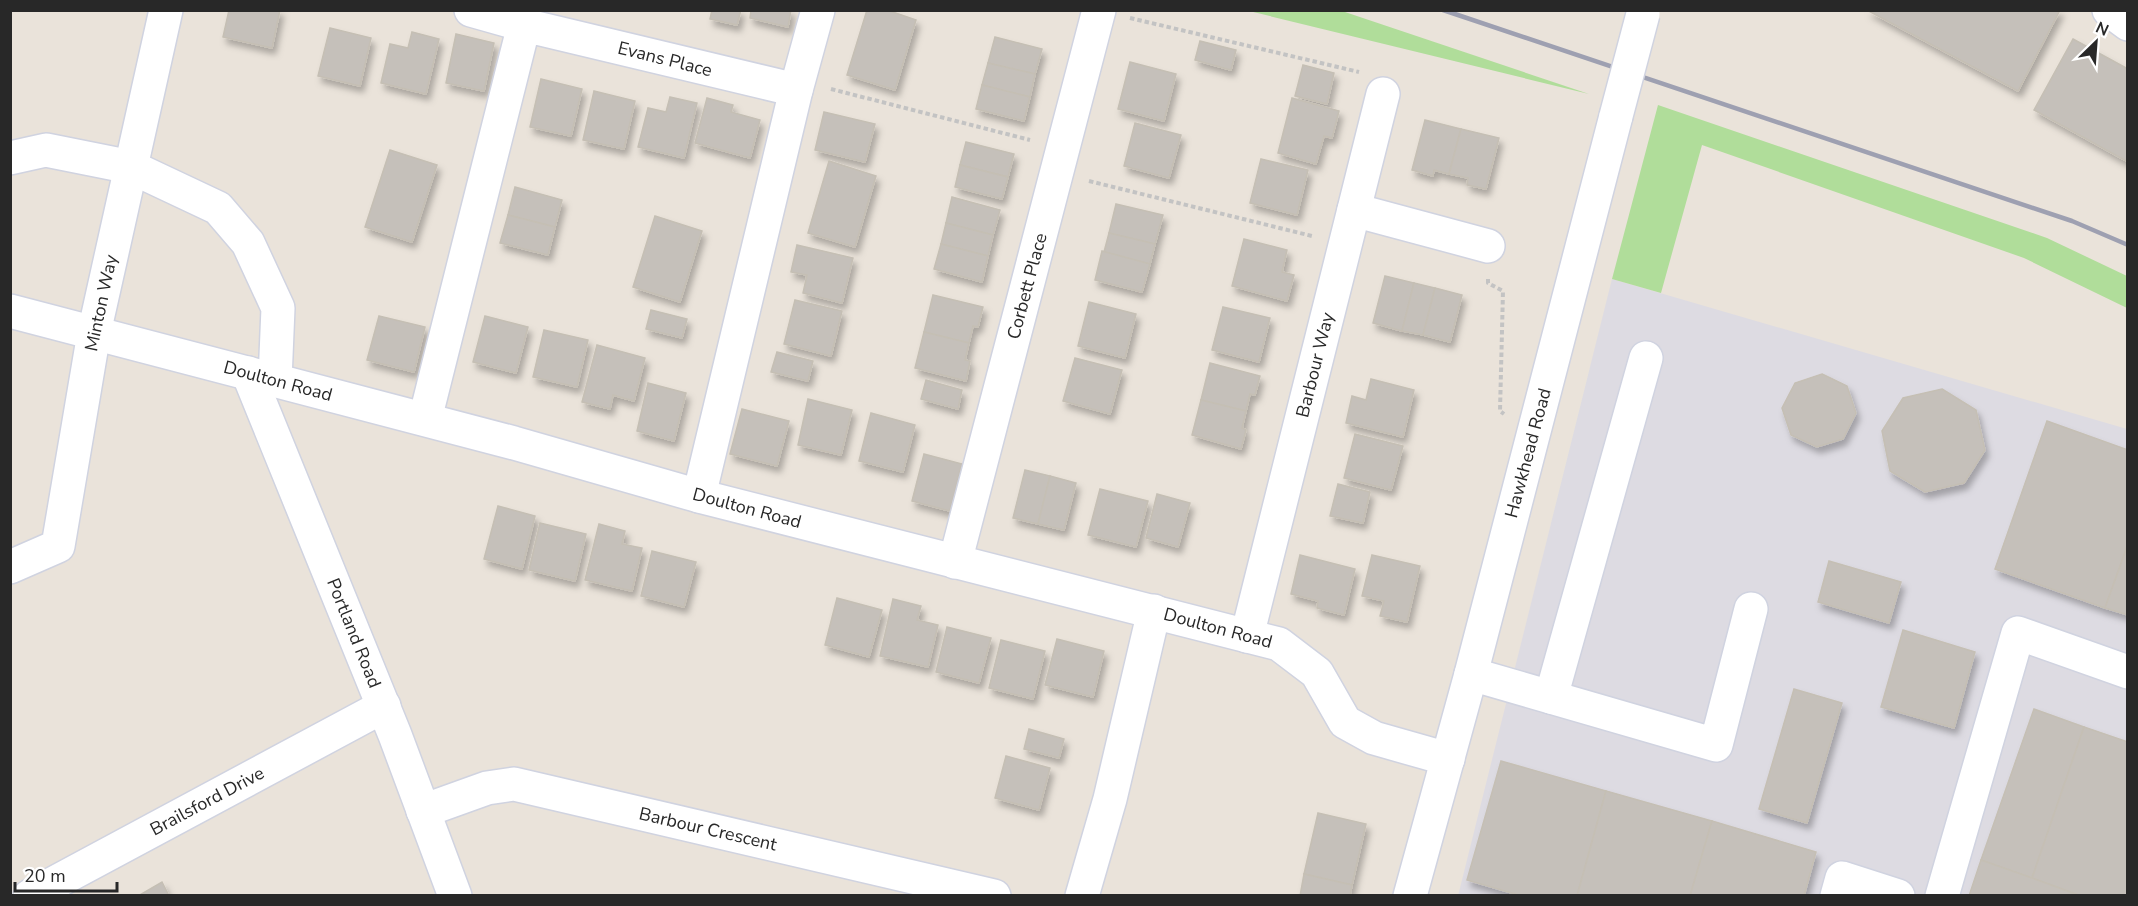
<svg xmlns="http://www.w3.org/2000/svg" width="2138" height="906" viewBox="0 0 2138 906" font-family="'Nunito Sans',sans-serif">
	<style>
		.industrial { fill: #dddbe2 }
		.green { fill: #b0dd9a }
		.building { fill: #c5c0ba; stroke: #c5bfb4; stroke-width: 1.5; filter: url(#shadow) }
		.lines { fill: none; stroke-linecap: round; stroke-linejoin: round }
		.minor-casing { stroke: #d0d3e0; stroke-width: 36 }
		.path { stroke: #c3c3c3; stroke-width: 4; stroke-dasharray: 4.5 3; stroke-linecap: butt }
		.minor { stroke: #fff; stroke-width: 33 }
		.rail { stroke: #9ea0b1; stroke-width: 4.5 }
		.minor-bridge-casing { stroke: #d0d3e0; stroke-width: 36; stroke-linecap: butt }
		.minor-bridge { stroke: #fff; stroke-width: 33 }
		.labels { text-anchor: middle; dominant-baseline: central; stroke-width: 4.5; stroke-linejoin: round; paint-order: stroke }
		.street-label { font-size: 18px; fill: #282828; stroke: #fff }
	</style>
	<defs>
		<filter id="shadow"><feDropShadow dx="3.5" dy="6" stdDeviation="3" flood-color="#0004"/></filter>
	</defs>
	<rect width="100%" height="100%" fill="#eae3da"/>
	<path class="industrial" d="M1612 279 2127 429V895L1458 896Z"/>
	<g class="green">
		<path d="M1249 11H1342L1589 94Z"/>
		<path d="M1658 105 2047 238 2127 276V308L2024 258 1702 145 1661 293 1612 279Z"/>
	</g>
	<g class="building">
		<path d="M229 10H280L272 48 223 37Z"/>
		<path d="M712 10H741L737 25 710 19Z"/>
		<path d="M751 10H791L788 27 750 18Z"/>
		<path d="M867 10H887L916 20 895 90 847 75Z"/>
		<path d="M1867 10H2060L2018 91Z"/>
		<path d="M330 28 371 38 360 86 318 76Z"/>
		<path d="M412 32 439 39 426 94 381 83 390 44 408 48Z"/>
		<path d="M456 34 494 43 484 91 446 83Z"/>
		<path d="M995 37 1042 49 1035 74 988 63Z"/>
		<path d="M2073 39 2128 69V162L2034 110Z"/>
		<path d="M1200 41 1236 50 1231 70 1195 60Z"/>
		<path d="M1130 62 1176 74 1164 121 1118 109Z"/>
		<path d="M988 63 1035 74 1030 97 982 85Z"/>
		<path d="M1303 65 1334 73 1327 104 1295 96Z"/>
		<path d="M541 79 582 89 571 136 530 127Z"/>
		<path d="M982 85 1030 97 1024 121 976 109Z"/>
		<path d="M594 91 635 101 624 149 583 140Z"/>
		<path d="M670 97 697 103 684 158 638 147 648 108 666 112Z"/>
		<path d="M707 98 733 105 731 112 760 120 750 158 695 143Z"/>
		<path d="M1292 98 1339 111 1332 138 1324 136 1316 164 1278 153Z"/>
		<path d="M824 112 875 124 865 162 815 150Z"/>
		<path d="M1425 120 1461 129 1449 174 1434 170 1433 176 1412 170Z"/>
		<path d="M1135 123 1181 135 1169 178 1124 166Z"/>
		<path d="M1461 129 1499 138 1486 189 1467 185 1468 178 1449 174Z"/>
		<path d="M966 142 1014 154 1008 177 960 165Z"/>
		<path d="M390 150 437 165 412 242 365 227Z"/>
		<path d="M1261 159 1308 170 1297 215 1250 203Z"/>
		<path d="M829 161 876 176 855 247 808 233Z"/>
		<path d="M960 165 1008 177 1002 199 955 187Z"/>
		<path d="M515 187 562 200 555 227 508 215Z"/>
		<path d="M952 197 1000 210 993 235 946 223Z"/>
		<path d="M1116 204 1163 215 1155 244 1109 233Z"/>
		<path d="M508 215 555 227 548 255 500 243Z"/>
		<path d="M655 216 702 231 680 302 633 287Z"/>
		<path d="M946 223 993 235 988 256 941 244Z"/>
		<path d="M1109 233 1155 244 1150 264 1104 252Z"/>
		<path d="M1244 239 1287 250 1282 272 1294 275 1287 301 1232 286Z"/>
		<path d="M941 244 988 256 982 282 934 269Z"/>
		<path d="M797 245 853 258 842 303 803 293 807 275 791 272Z"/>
		<path d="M1102 251 1150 264 1142 292 1095 280Z"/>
		<path d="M1385 276 1414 283 1402 331 1373 323Z"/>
		<path d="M1414 283 1435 288 1423 335 1402 331Z"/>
		<path d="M1435 288 1462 295 1450 342 1423 335Z"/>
		<path d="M933 295 983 307 978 327 973 326 969 343 924 332Z"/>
		<path d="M795 300 842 311 831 356 784 344Z"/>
		<path d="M1089 302 1136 314 1125 358 1078 346Z"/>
		<path d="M1223 307 1270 318 1259 362 1212 350Z"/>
		<path d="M651 310 687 319 682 338 646 329Z"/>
		<path d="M379 316 425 327 414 372 367 360Z"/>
		<path d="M485 316 528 327 516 373 473 362Z"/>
		<path d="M544 330 588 340 577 387 533 377Z"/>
		<path d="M924 332 969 343 965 360 970 361 966 381 915 368Z"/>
		<path d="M597 345 645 358 634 401 613 395 610 409 582 402Z"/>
		<path d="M777 352 813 361 808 381 771 372Z"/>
		<path d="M1075 358 1122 370 1110 414 1063 401Z"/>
		<path d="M1210 363 1260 376 1255 395 1250 394 1246 411 1201 400Z"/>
		<path d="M1822 374 1847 386 1856 413 1843 439 1817 447 1791 435 1782 408 1795 383Z"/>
		<path d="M1371 379 1414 390 1403 437 1346 423 1352 396 1366 400Z"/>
		<path d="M926 380 962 390 958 409 921 399Z"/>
		<path d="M648 383 686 393 674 441 637 431Z"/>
		<path d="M1942 389 1976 410 1985 450 1964 483 1925 492 1890 471 1882 431 1903 398Z"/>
		<path d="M808 399 852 410 841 455 798 445Z"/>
		<path d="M1201 400 1246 411 1242 428 1246 430 1241 449 1192 435Z"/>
		<path d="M742 409 789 421 777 466 730 454Z"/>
		<path d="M871 413 915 425 903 472 859 461Z"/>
		<path d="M2047 421 2128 450V544L2105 608 1995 569Z"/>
		<path d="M1355 434 1403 446 1391 490 1344 478Z"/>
		<path d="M924 454 962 464 950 511 912 501Z"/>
		<path d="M1025 470 1050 476 1038 524 1013 518Z"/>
		<path d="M1050 476 1076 483 1064 530 1038 524Z"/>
		<path d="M1338 484 1370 492 1363 523 1330 516Z"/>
		<path d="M1100 489 1148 501 1136 547 1088 535Z"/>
		<path d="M1157 494 1190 503 1178 547 1146 538Z"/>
		<path d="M498 506 535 516 522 569 484 559Z"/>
		<path d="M540 523 586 534 575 581 529 570Z"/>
		<path d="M599 524 625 531 622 544 642 548 632 591 585 580Z"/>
		<path d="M2128 544V615L2105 608Z"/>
		<path d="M652 551 696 562 684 607 641 596Z"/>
		<path d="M1300 555 1355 569 1344 615 1317 608 1318 601 1291 594Z"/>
		<path d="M1372 555 1420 566 1407 622 1380 616 1384 601 1362 596Z"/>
		<path d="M1829 561 1901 582 1889 623 1818 602Z"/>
		<path d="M837 598 882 610 869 657 825 645Z"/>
		<path d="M893 599 921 606 917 620 938 625 928 667 880 656Z"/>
		<path d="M947 627 991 638 979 683 936 672Z"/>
		<path d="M1903 630 1975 652 1954 728 1881 707Z"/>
		<path d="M1057 639 1104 651 1093 697 1045 685Z"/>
		<path d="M1001 640 1045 651 1033 699 989 688Z"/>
		<path d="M1794 689 1842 703 1807 823 1759 809Z"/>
		<path d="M2034 709 2084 727 2032 878 1981 860Z"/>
		<path d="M2084 727 2128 742V896H2081L2032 878Z"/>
		<path d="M1029 729 1064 739 1059 758 1024 749Z"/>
		<path d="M1006 756 1050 768 1039 810 995 798Z"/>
		<path d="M1501 761 1606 791 1577 896H1522L1467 880Z"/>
		<path d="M1606 791 1712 821 1690 896H1577Z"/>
		<path d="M1318 813 1366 824 1352 885 1304 874Z"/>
		<path d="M1712 821 1816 852 1804 896H1690Z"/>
		<path d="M1981 860 2032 878 2081 896H1969Z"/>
		<path d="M1304 874 1352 885 1350 896H1300Z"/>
		<path d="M162 882 169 896H138Z"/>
	</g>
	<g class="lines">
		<g class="minor-casing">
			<g id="minor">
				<path d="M471 10 524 25"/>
				<path d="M2109 10 2128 24"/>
				<path d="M796 90 818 10"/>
				<path d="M10 158 46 150 131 167 218 208 248 243 278 308 275 380"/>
				<path d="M1354 210 1488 246"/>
				<path d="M10 311 514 443 699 496 1279 644 1317 673 1345 722 1374 738 1448 759"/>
				<path d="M248 373 395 735 455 896"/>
				<path d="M425 419 524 25 796 90 699 496"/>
				<path d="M955 562 1099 10"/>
				<path d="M10 567 58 546 94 333 166 10"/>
				<path d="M1247 636 1383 94"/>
				<path d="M1471 674 1716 745 1751 609"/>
				<path d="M1551 697 1646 358"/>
				<path d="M423 811 487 788 514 784 994 896"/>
				<path d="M30 896 384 706"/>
				<path d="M1082 896 1110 799 1154 611"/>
				<path d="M1410 896 1471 674 1616 116"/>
				<path d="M1837 896 1842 878 1898 896"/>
				<path d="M1942 896 2018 633 2128 672"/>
			</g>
		</g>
		<g class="path">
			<path d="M1130 18 1359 72"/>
			<path d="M831 89 1030 140"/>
			<path d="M1089 181 1312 236"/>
			<path d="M1488 279V283L1503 291 1500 411 1504 414"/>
		</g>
		<use href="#minor" class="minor"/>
		<path class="rail" d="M1443 10 2072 221 2128 245"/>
		<g class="minor-bridge-casing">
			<path id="minor-bridge" d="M1616 116 1643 14"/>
		</g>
		<use href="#minor-bridge" class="minor-bridge"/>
	</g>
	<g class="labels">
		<g class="street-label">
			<text transform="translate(665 59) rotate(14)">Evans Place</text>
			<text transform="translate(1027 286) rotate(-75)">Corbett Place</text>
			<text transform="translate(101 303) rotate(-78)">Minton Way</text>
			<text transform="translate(1315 365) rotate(-76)">Barbour Way</text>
			<text transform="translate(278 381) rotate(15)">Doulton Road</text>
			<text transform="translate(1528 453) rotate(-75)">Hawkhead Road</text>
			<text transform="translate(747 508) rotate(15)">Doulton Road</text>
			<text transform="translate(1218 628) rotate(15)">Doulton Road</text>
			<text transform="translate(354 633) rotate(68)">Portland Road</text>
			<text transform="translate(207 801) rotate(-28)">Brailsford Drive</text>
			<text transform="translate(708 829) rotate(13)">Barbour Crescent</text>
		</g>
	</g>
	<rect width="2138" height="906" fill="none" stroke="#282828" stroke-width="24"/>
	<g transform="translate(2096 42) rotate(25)" stroke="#ffffff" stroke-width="4.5" paint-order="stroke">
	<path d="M0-4.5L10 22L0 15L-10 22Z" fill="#282828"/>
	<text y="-9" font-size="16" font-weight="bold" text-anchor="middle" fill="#282828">N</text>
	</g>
	<path d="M15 882v9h102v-9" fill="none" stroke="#282828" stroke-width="3"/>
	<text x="24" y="882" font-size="18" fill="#282828" stroke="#ffffff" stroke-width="4.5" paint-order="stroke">20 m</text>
</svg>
